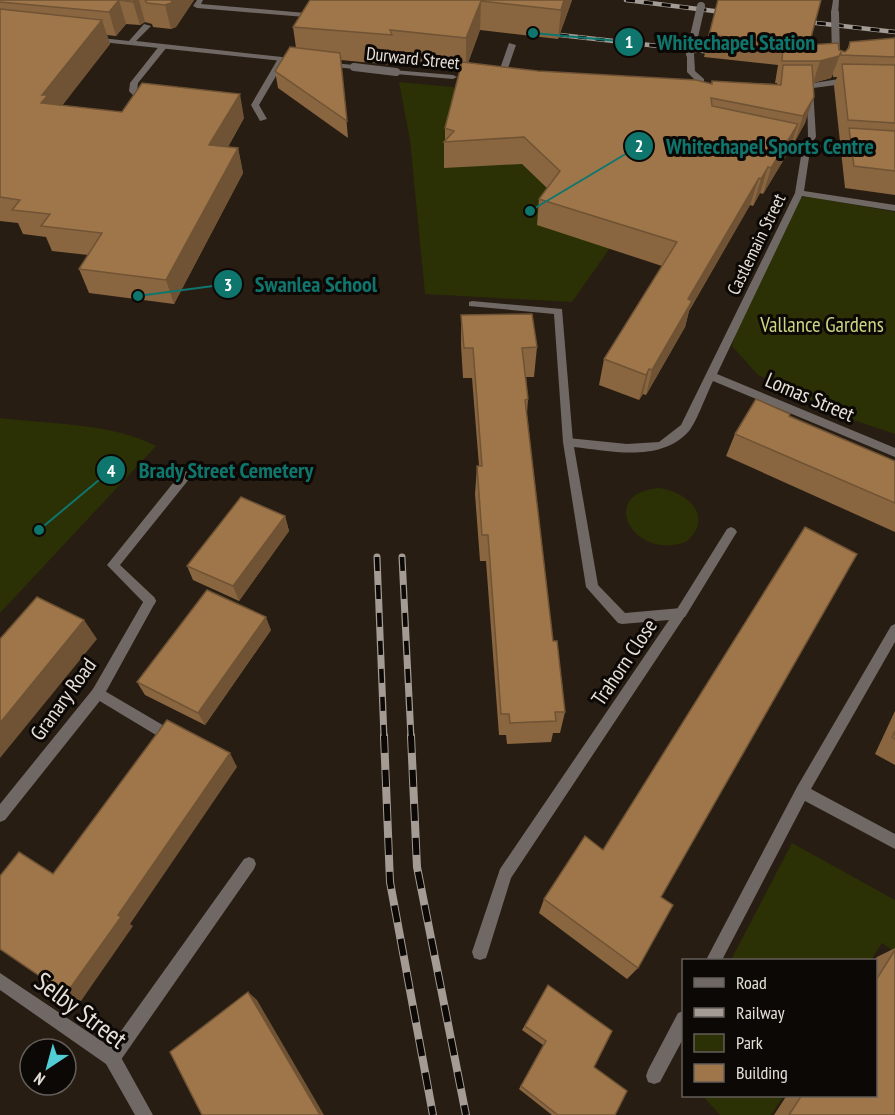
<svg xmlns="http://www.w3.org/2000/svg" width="895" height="1115" viewBox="0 0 895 1115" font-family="'PT Sans Narrow',sans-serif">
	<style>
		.green { fill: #2b3005 }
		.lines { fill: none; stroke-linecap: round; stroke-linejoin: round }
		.service { fill: #6f6864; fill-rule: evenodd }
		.pedestrian { fill: #6f6864; fill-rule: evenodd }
		.minor { fill: #6f6864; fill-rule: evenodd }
		.rail-far2-casing { stroke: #a49c94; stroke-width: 4.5 }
		.rail-far1-casing { stroke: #a49c94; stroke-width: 7 }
		.rail-casing { stroke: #a49c94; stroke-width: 8 }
		.rail-far2 { stroke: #0c0805; stroke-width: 3; stroke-dasharray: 9; stroke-linecap: butt }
		.rail-far1 { stroke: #0c0805; stroke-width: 4.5; stroke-dasharray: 14; stroke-linecap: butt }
		.rail { stroke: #0c0805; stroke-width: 6; stroke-dasharray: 17; stroke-linecap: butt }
		.pedestrian-bridge { stroke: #6f6864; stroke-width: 8 }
		.minor-bridge { stroke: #6f6864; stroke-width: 8 }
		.wall { fill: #896540 }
		.shaded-wall { fill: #6f5334 }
		.building { fill: #9f764a; stroke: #6f5334; stroke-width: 1.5 }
		.labels { text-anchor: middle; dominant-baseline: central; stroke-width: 6; stroke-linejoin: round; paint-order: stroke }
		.far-street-label { font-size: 18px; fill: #e7e0d9; stroke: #0c0805 }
		.park-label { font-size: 21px; fill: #c9d682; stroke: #0c0805 }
		.street-label { font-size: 21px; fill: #e7e0d9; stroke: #0c0805 }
		.near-street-label { font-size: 26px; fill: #e7e0d9; stroke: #0c0805 }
		.leader { fill: none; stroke: #0f766e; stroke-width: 2 }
		.callout-dot { fill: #0f766e; stroke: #0c0805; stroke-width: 2 }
		.mark-label { font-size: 18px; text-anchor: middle; font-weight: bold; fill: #fff }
		.callout-label { font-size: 22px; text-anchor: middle; font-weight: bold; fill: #0f766e; stroke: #0c0805; stroke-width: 6; stroke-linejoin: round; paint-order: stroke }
	</style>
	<rect width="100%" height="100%" fill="#271d13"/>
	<g class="green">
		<path d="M399 82 462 88 610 248 572 302 425 294 410 140Z"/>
		<path d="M806 196 895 212V434L853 420 758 375 732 346 736 332 800 198Z"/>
		<path d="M0 418C48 424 113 423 156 446L0 613Z"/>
		<path d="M659 488C688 492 715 517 686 542 632 561 597 493 659 488Z"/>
		<path d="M792 843 895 900V952L882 943 871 960H731Z"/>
		<path d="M703 1096H784L771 1115H720Z"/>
	</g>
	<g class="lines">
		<g class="service">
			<path d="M197 0H203L201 4 317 14 321 16 317 18 197 8 193 6Z"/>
			<path d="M509 43 516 45 504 80 497 82 496 80Z"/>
			<path d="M160 45 167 47 138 83 137 91 142 96 153 99C144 105 135 98 129 91L130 83Z"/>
			<path d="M279 57 286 59 259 105 267 119 260 121 251 105Z"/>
			<path d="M772 142 806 147 810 149 806 151 775 146H772Z"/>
			<path d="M804 142 858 145 862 147 858 149 807 146H804Z"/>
			<path d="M472 301 562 309 573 442 572 445 568 446 563 442 554 314 469 306V302Z"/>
			<path d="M186 471 192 475 190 478 120 565 154 597 156 601 154 605 150 606 146 605 107 565 182 472Z"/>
			<path d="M731 527 735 529 737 532 735 535 685 617 681 618 677 617 675 613 677 609 727 529Z"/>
			<path d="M895 624V642L811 789 895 834V849L805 801 722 960H706L797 787 891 626Z"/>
			<path d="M98 687 166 727 168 731 166 735 161 737 156 735 93 697 91 693 93 689Z"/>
			<path d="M249 857 254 859 256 864 254 869 118 1064 112 1066 106 1064 104 1058 106 1052 244 859Z"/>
			<path d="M684 1011V1037L660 1082 654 1084 648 1082 646 1076 648 1070 678 1013Z"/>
		</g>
		<g class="pedestrian">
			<path d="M687 52 694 54 695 71 704 79V83H698L687 72Z"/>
			<path d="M322 62 354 65 358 67 354 69 325 66H322Z"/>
			<path d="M393 70 453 75 457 77 453 79 396 74 392 72Z"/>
		</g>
		<g class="minor">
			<path d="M833 0H839L838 15 831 13Z"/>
			<path d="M144 24 151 26 136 41 282 57 286 59 282 61 92 41 88 39 92 37 129 41Z"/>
			<path d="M839 79H852L856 81 852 83 813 88 816 137 811 144 804 191 895 205V211L802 196 717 374 895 448V457L713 381C707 393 697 421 689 431 661 463 611 451 574 447L598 585 625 613 681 608 685 609 687 613 511 878 488 952 486 958 480 960 474 958 472 952 500 869 669 620 622 624 618 623 586 587 563 442 568 438 627 444 659 442 681 425 795 193 803 144 808 137 807 89 797 87 801 85Z"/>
			<path d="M150 596 154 597 156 601 103 697 5 820 0 822V804L93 689 146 597Z"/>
			<path d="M0 973 118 1052 153 1115H135L106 1064 0 990Z"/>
		</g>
		<g class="rail-far2-casing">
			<g id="rail-far2">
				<path d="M626 0 730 13"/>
				<path d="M799 21 895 32"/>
				<path d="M542 33 721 53"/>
			</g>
		</g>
		<g class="rail-far1-casing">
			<g id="rail-far1">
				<path d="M377 557 384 738"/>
				<path d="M402 557 411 738"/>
			</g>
		</g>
		<g class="rail-casing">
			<g id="rail">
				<path d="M384 736 390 882 433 1115"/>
				<path d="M411 736 417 867 466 1115"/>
			</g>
		</g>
		<use href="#rail-far2" class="rail-far2"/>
		<use href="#rail-far1" class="rail-far1"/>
		<use href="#rail" class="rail"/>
		<g class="pedestrian-bridge">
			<path d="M690 54 701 6"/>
			<path d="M354 67 396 72"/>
		</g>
		<path class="minor-bridge" d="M835 13 836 58"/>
	</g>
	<g class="wall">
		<path d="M0 0H194L176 27 171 29 153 27 152 24 145 22 140 25 126 24 116 36 107 35 110 44 62 105 122 112 244 118 228 147 238 148 243 173 174 304 89 293 79 269 88 255 52 251 46 237 23 234 18 223 0 221Z"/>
		<path d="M310 0H572L558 39 480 30 468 63 538 71 711 84 712 81 777 84V83H775L778 65 704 57 718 0 809 45 839 50 845 52 847 50 850 42 895 38V195L845 188 841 151 844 142H840L834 86 837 77H833V74L831 78 813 83 805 123 794 143H792L789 151 763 194 760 193 753 206 750 205 689 311 685 327 646 395 643 394 639 400 599 385 604 359 662 266 537 225 539 199 547 188 522 164 444 168V142L445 140V128L461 67 393 59V65L341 60 348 138 278 88 275 71 296 48 293 27Z"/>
		<path d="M461 315 537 347 534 377H526L528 399 527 414 553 641 565 712 560 733H553L551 742 507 744 506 735H499L486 561H480L475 494 477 466H479L472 378H463L461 345Z"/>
		<path d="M789 416 895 461V532L726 456 735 434Z"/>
		<path d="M285 516 289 531 239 601 193 580 187 566Z"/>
		<path d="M271 630 205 725 145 695 137 682Z"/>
		<path d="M895 711V765L875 754Z"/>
		<path d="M544 899 638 968 627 979 539 913Z"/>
		<path d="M895 948V1115H774L787 1095H876V960H874L877 957Z"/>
		<path d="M548 985 594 1067 615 1115H552L519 1089 543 1045 522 1030Z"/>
	</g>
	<g class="shaded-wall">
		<path d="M119 0 126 24 116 36 109 12Z"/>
		<path d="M135 0H139L145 22 140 25 133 2Z"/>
		<path d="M173 0H194L176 27 171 29 165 5Z"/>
		<path d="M564 0H572L558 39 561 10Z"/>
		<path d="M481 1 480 30 466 68V38Z"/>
		<path d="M102 20 110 44 55 115 41 103 42 95Z"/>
		<path d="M841 52 831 78 813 83 820 61Z"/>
		<path d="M240 94 244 118 215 170 209 145Z"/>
		<path d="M814 97 805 123 794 143 803 116Z"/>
		<path d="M798 124 789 151 763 194 771 168Z"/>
		<path d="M238 148 243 173 174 304 166 280Z"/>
		<path d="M768 167 760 193 753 206 761 179Z"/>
		<path d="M759 178 750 205 689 311 685 327 646 395 652 370 688 299Z"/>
		<path d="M649 369 643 394 639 400 646 375Z"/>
		<path d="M285 516 289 531 239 601 233 586Z"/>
		<path d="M266 617 271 630 205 725 198 713Z"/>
		<path d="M84 620 97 639 0 758V723Z"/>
		<path d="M230 753 237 767 130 924 133 926 81 1001 66 994 118 915Z"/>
		<path d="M248 992 257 1000 324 1115H320Z"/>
	</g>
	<g class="building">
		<path d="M0 0H119L109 12 0 2Z"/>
		<path d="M119 0H135L133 2Z"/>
		<path d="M145 0H173L171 3 165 5 147 3Z"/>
		<path d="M310 0H564L561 10 481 1 466 38 390 30 392 35 293 27Z"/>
		<path d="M718 0H821L809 45 838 43 839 50 845 52 849 48 850 42 895 38V57L841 55V52L839 56 820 61H782L783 47 800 45 709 35Z"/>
		<path d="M0 9 102 20 42 95H48L41 103 122 112 142 83 240 94 209 145 238 148 166 280 79 269 102 233 41 226 50 214 12 210 20 200 0 197Z"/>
		<path d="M290 47 340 53 347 121 275 71Z"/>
		<path d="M462 62 538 71 696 80 712 84V81L781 85 783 65H812L814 97 803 116 711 98 712 106 798 124 771 168 768 167 761 179 759 178 688 299 692 301 652 370 649 369 646 375 604 359 677 242 539 199 560 171 524 137 444 142 454 131 445 128Z"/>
		<path d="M842 64 895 65V123L848 120Z"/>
		<path d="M849 128 895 131V171L854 166Z"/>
		<path d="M532 314 537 347 522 348 528 399 525 400 553 641H557L565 712H555L556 721 510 723 509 714H501L488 535H482L477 466H482L473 348H464L461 315Z"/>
		<path d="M756 399 790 414 789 416 895 461V503L735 434Z"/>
		<path d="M241 497 285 516 233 586 187 566Z"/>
		<path d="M805 527 857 554 661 897 673 905 638 968 544 899 585 836 603 850Z"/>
		<path d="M207 590 266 617 198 713 137 682Z"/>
		<path d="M37 597 84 620 0 723V639Z"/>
		<path d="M167 720 230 753 118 915 121 917 66 994 0 949V876L19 852 53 874Z"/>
		<path d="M895 731V739L892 737Z"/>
		<path d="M895 950V1115H789L802 1095H876V980Z"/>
		<path d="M548 985 612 1031 594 1067 627 1091 615 1115H558L521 1086 546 1041 525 1026Z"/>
		<path d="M248 992 320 1115H202L170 1052Z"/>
	</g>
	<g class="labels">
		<g class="far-street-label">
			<text transform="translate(413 58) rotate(6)">Durward Street</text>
			<text transform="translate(756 244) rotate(-64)">Castlemain Street</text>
		</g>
		<g class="park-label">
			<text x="822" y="324">Vallance Gardens</text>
		</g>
		<g class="street-label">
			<text transform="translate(810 397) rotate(23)">Lomas Street</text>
			<text transform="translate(624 662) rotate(-56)">Trahorn Close</text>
			<text transform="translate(63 699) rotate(-54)">Granary Road</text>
		</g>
		<g class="near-street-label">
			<text transform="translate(81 1010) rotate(37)">Selby Street</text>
		</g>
	</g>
	<path class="leader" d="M533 33L629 42M530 211L639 146M138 296L228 284M39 530L111 470"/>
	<g class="callout-dot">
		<circle cx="533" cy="33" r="6"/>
		<circle cx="530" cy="211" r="6"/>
		<circle cx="138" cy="296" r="6"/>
		<circle cx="39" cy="530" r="6"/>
		<circle cx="629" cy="42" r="15"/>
		<circle cx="639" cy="146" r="15"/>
		<circle cx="228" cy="284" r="15"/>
		<circle cx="111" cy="470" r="15"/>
	</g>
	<g class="mark-label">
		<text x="629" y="48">1</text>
		<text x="639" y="152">2</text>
		<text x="228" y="291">3</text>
		<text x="111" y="477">4</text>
	</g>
	<g class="callout-label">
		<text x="736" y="50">Whitechapel Station</text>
		<text x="770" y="154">Whitechapel Sports Centre</text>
		<text x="316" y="292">Swanlea School</text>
		<text x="226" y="478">Brady Street Cemetery</text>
	</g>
	<rect x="682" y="959" width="195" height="138" fill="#0c0805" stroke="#645e5a" stroke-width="1.5"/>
	<rect x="694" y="978" width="30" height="9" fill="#6f6864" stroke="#645e5a" stroke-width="1.5"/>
	<text x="736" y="989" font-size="18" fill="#e7e0d9">Road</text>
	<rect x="694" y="1008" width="30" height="9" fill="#a49c94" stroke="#645e5a" stroke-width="1.5"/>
	<text x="736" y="1019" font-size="18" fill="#e7e0d9">Railway</text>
	<rect x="694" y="1034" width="30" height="18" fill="#2b3005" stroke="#645e5a" stroke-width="1.5"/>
	<text x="736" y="1049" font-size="18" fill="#e7e0d9">Park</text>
	<rect x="694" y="1064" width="30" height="18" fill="#9f764a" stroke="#645e5a" stroke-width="1.5"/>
	<text x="736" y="1079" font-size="18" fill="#e7e0d9">Building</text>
	<g transform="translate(48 1067) rotate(216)"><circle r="28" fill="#0c0805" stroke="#645e5a" stroke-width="1.5"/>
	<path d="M0-4.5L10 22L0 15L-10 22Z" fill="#52ccd5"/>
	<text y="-9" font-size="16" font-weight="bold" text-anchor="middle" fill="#e7e0d9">N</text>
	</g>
</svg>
